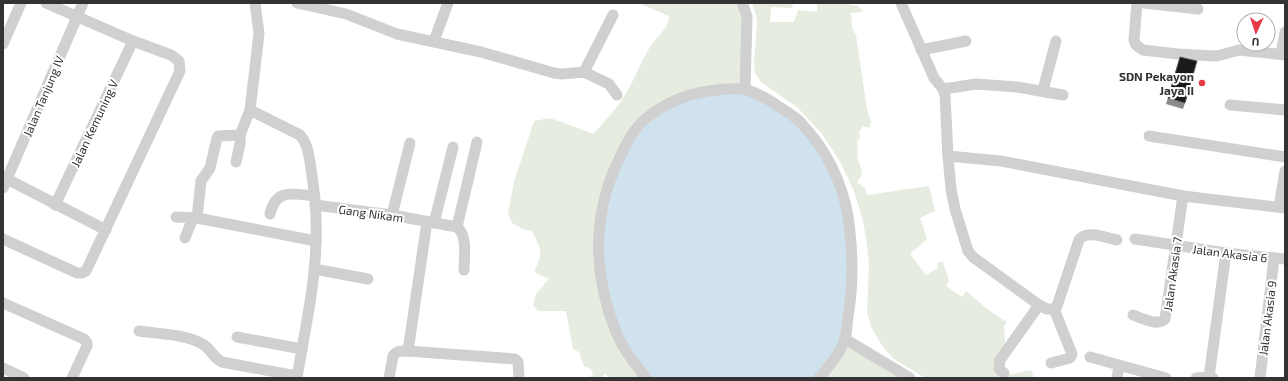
<svg xmlns="http://www.w3.org/2000/svg" width="1288" height="381" viewBox="0 0 1288 381" font-family="'Exo 2',sans-serif">
	<style>
		.green { fill: #e6ecdf }
		.water { fill: #cfe2ee }
		.lines { fill: none; stroke-linecap: round; stroke-linejoin: round }
		.minor { stroke: #d0d0d0; stroke-width: 11 }
		.wall { fill: #8c8c8c }
		.building { fill: #1a1a1a; stroke: #5f5f5f }
		.poi-dot { fill: #e63946; stroke: #fff; stroke-width: 1.5 }
		.labels { text-anchor: middle; dominant-baseline: central; stroke-width: 4; stroke-linejoin: round; paint-order: stroke }
		.poi-label { font-size: 12px; font-weight: bold; fill: #333; stroke: #fff; text-anchor: end }
		.street-label { font-size: 12px; fill: #333; stroke: #fff }
	</style>
	<rect width="100%" height="100%" fill="#fff"/>
	<g class="green">
		<path d="M638 3H742L745 90 646 378H610L605 374 601 378H588L593 375 591 369 584 366 579 352 573 349 566 311H538L533 305 536 294 549 279 534 272C544 251 541 250 532 231L523 229 512 223 508 214 514 182 534 121 550 118 594 134C603 122 615 111 623 98 634 82 640 63 650 47 657 36 668 30 669 16Z"/>
		<path d="M752 3H793L792 8 771 7 770 22H794L798 10 817 12V3H841L858 6 863 12 851 13 852 27 856 35 867 109 871 122 869 128 863 126 859 132 860 137 857 141 858 153 857 158 861 168 862 175 857 182 865 188 867 195 929 186 935 211 920 218 927 239 910 254 926 275 938 268 937 263 943 262 949 281 946 286 962 297 966 291 991 312 1007 322 1004 326 1005 341 996 369 1003 376 1031 370 1034 378H925L894 359 883 347 872 329 867 313 869 264 867 244 863 221 854 191 840 162 822 134 797 107 762 83 755 73 754 64 757 24 756 15Z"/>
		<path d="M845 339 910 378H819Z"/>
	</g>
	<path class="water" d="M720 90 769 100 815 139 849 219 845 339 819 378H646L616 333 599 264 614 170 648 116 668 104Z"/>
	<g class="lines">
		<g class="minor">
			<path d="M255 3 259 34 250 110 300 135C308 144 309 156 311 169 315 193 317 217 316 242 315 288 304 333 297 378"/>
			<path d="M297 3 346 14 397 34 481 52 554 73 562 74 584 72 609 84 617 95"/>
			<path d="M742 3 747 16 745 90"/>
			<path d="M901 3 934 78 943 89 945 95 948 156 951 189 955 209 968 251 973 257 1039 305 1047 309H1054L1057 306 1079 240C1086 229 1107 238 1117 240"/>
			<path d="M1137 3 1134 40 1136 45 1143 50 1178 54 1217 56 1239 50 1285 55"/>
			<path d="M1144 3 1198 9"/>
			<path d="M434 41 448 3"/>
			<path d="M3 44 21 3"/>
			<path d="M921 50 966 41"/>
			<path d="M1281 54 1285 32"/>
			<path d="M584 72 613 15"/>
			<path d="M943 89 976 84 1017 87 1063 95"/>
			<path d="M1043 90 1056 41"/>
			<path d="M1230 105 1285 110"/>
			<path d="M1149 136 1285 157"/>
			<path d="M948 156 1001 161 1183 196 1285 208"/>
			<path d="M236 162 240 144V135"/>
			<path d="M3 177 106 230"/>
			<path d="M3 188 83 3"/>
			<path d="M55 205 133 41"/>
			<path d="M315 205 392 215 457 227 477 142"/>
			<path d="M1279 207 1285 171"/>
			<path d="M270 214C276 188 293 194 315 196"/>
			<path d="M392 215 410 143"/>
			<path d="M176 217 197 218 316 241"/>
			<path d="M197 218 201 181 210 168 217 138 218 136 240 135 250 110"/>
			<path d="M434 223 453 147"/>
			<path d="M457 227C468 236 464 256 464 270"/>
			<path d="M185 238 193 218"/>
			<path d="M3 239 77 273H82L86 271 180 71 179 61 171 55 133 41 46 3"/>
			<path d="M1135 239 1226 253 1285 259"/>
			<path d="M314 269 368 279"/>
			<path d="M3 303 84 339 87 343V346L72 378"/>
			<path d="M1133 315C1142 318 1158 327 1165 319L1183 196"/>
			<path d="M139 331C158 334 188 334 204 345 212 350 212 357 222 362L297 376"/>
			<path d="M237 337 302 349"/>
			<path d="M845 339 910 378"/>
			<path d="M408 351 427 222"/>
			<path d="M1090 357 1166 378"/>
			<path d="M1051 363 1070 358 1072 354 1054 309"/>
			<path d="M3 368 24 378"/>
			<path d="M1004 373 999 369 1000 360 1039 305"/>
			<path d="M1209 377 1226 253"/>
			<path d="M389 378 393 356C397 350 401 351 408 351L515 359 518 362 519 378"/>
			<path d="M646 378C635 364 623 349 616 332 593 275 592 216 618 161 627 143 632 129 649 116 666 103 688 94 709 91 719 90 736 87 746 90 757 92 769 100 778 106 784 110 791 114 797 119 801 122 805 128 809 132 833 160 847 196 850 232 853 261 853 288 848 317 847 324 847 332 845 338 841 353 829 366 819 378"/>
			<path d="M1117 378 1119 366"/>
			<path d="M1196 378 1209 377 1213 378"/>
			<path d="M1260 378 1274 258"/>
		</g>
	</g>
	<path class="wall" d="M1180 57 1185 103 1183 109 1166 104Z"/>
	<path class="building" d="M1180 57 1197 61 1185 103 1168 98Z"/>
	<circle class="poi-dot" cx="1202" cy="83" r="4"/>
	<g class="labels">
		<g class="poi-label">
			<text x="1194" y="76">SDN Pekayon<tspan x="1194" dy="14">Jaya II</tspan></text>
		</g>
		<g class="street-label">
			<text transform="translate(43 96) rotate(-67)">Jalan Tanjung IV</text>
			<text transform="translate(94 123) rotate(-65)">Jalan Kemuning V</text>
			<text transform="translate(371 213) rotate(8)">Gang Nikam</text>
			<text transform="translate(1230 253) rotate(7)">Jalan Akasia 6</text>
			<text transform="translate(1172 274) rotate(-82)">Jalan Akasia 7</text>
			<text transform="translate(1267 318) rotate(-83)">Jalan Akasia 9</text>
		</g>
	</g>
	<rect width="1288" height="381" fill="none" stroke="#333333" stroke-width="8"/>
	<g transform="translate(1256 32) rotate(183)"><circle r="19" fill="#ffffff" stroke="#adadad"/>
	<path d="M0-3L7 15L0 10L-7 15Z" fill="#e63946"/>
	<text y="-6" font-size="11" font-weight="bold" text-anchor="middle" fill="#333333">U</text>
	</g>
</svg>
